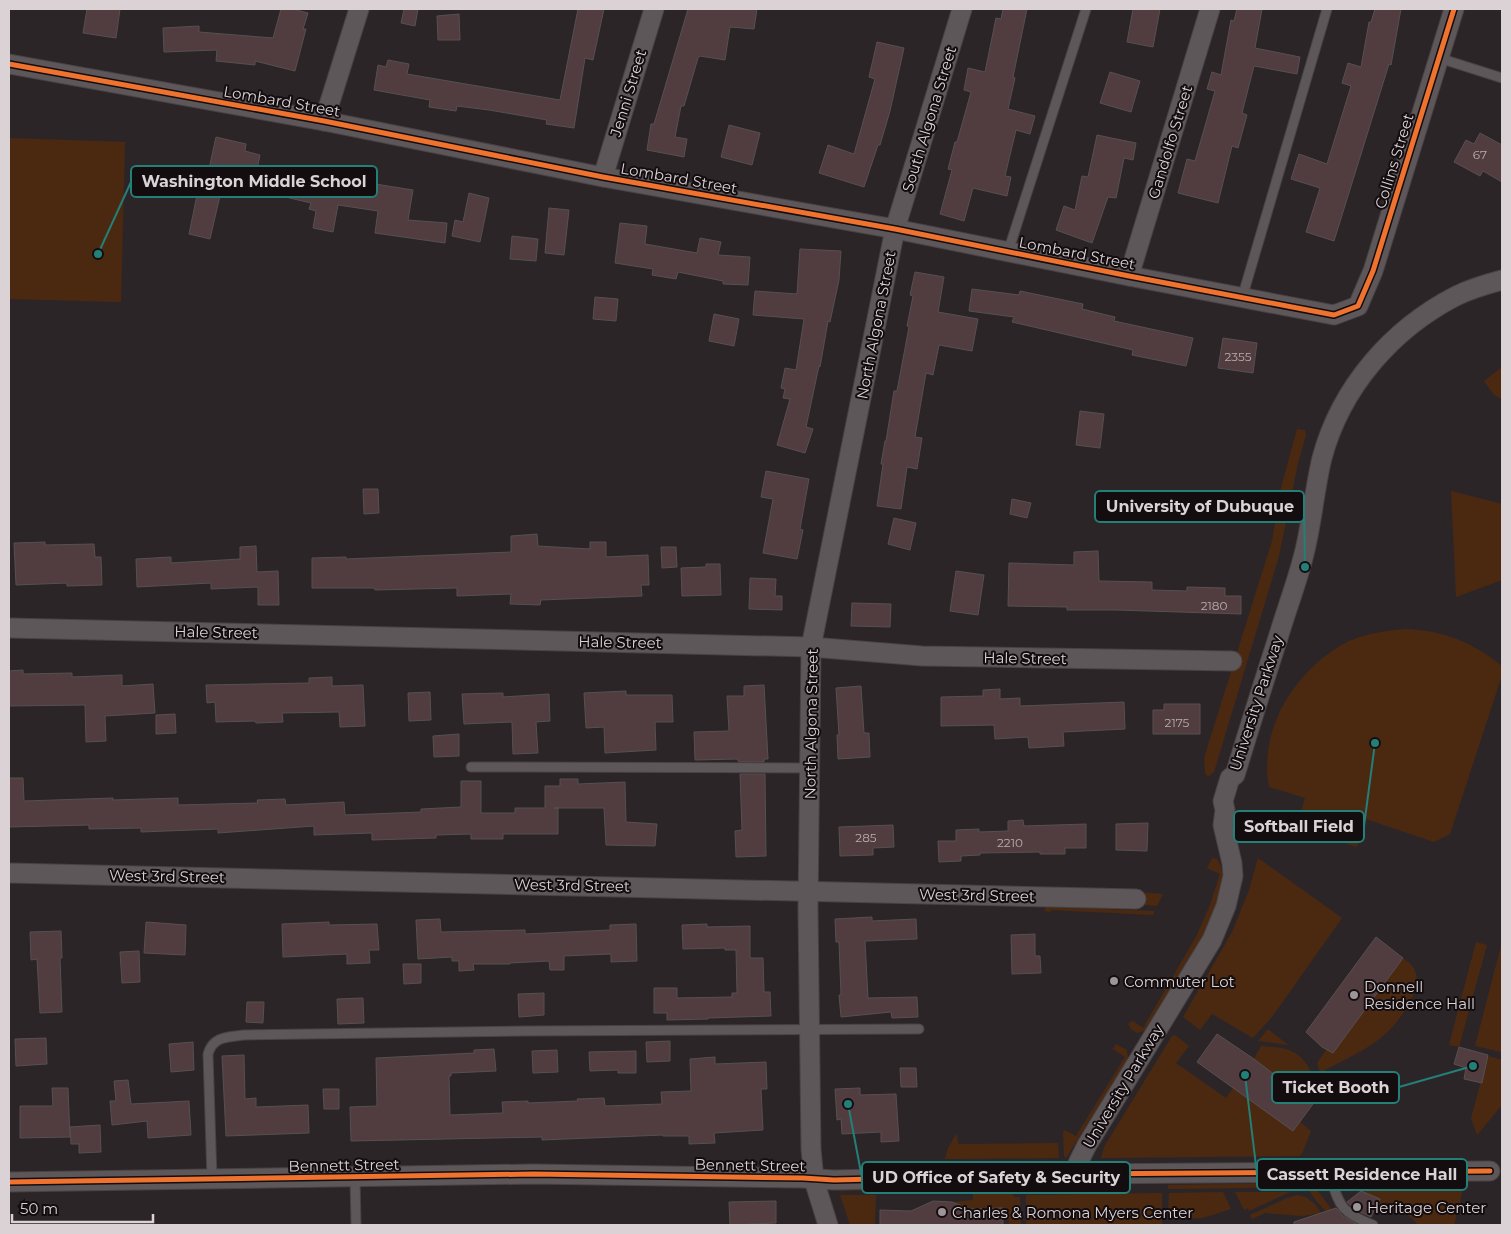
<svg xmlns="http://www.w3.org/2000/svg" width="1511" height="1234" viewBox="0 0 1511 1234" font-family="Montserrat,sans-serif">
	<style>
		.green { fill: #4b2911 }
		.building { fill: #513d3f; stroke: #565051 }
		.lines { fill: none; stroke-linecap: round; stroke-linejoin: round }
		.lane-casing { stroke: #484244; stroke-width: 11 }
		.street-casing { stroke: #484244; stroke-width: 21 }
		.lane { stroke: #5d575a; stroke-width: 9 }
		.street { stroke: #5d575a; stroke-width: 19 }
		.cycleway-casing { stroke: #130d0f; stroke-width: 8 }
		.cycleway { stroke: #ef722f; stroke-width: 5 }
		.poi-dot { fill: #9e9598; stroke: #130d0f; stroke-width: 2 }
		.labels { text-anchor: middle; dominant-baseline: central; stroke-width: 4; stroke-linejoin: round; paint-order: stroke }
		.number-label { font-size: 12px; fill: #b8adb0 }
		.street-label { font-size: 15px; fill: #dbd2d5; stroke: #130d0f }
		.poi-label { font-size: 15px; fill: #dbd2d5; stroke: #130d0f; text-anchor: start }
		.leader { fill: none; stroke: #237f78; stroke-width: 2 }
		.callout-dot { fill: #237f78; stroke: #130d0f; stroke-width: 2 }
		.callout { fill: #130d0f; stroke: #237f78; stroke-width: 2 }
		.callout-label { font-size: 16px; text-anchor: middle; font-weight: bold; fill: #dbd2d5 }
	</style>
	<rect width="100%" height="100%" fill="#2c2528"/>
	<g class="green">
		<path d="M9 138 125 142 121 302 9 299Z"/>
		<path d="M1502 367V399L1494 395 1484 381Z"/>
		<path d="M1297 429 1305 430 1306 435 1298 463 1279 556 1214 772 1208 777 1205 773 1204 758 1272 541 1281 488Z"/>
		<path d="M1451 491 1502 504V580L1456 597Z"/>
		<path d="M1406 629C1445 631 1472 642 1502 666V675L1450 834 1434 842 1366 819 1357 847 1296 827 1305 798 1269 787C1258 728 1296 669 1347 642 1366 633 1386 631 1406 629Z"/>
		<path d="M1212 858 1217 859C1237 888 1198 943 1182 969 1172 987 1161 1005 1150 1023L1144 1031 1137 1033 1131 1029 1128 1024 1133 1021 1143 1028 1197 935 1210 905 1220 874 1207 868Z"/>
		<path d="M1258 858 1342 918 1272 1017 1253 1038 1212 1014 1200 1030 1183 1017 1232 932 1249 890Z"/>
		<path d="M1137 892 1163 894 1157 906 1136 904Z"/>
		<path d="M1046 907 1155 911 1153 915 1051 910V912L1044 911Z"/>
		<path d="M1476 942 1487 945 1459 1047 1449 1045Z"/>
		<path d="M1502 942V1046L1501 1052 1475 1046Z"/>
		<path d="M1403 958C1408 962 1414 965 1416 974 1421 994 1397 1024 1383 1036 1367 1050 1339 1062 1320 1073L1317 1063 1327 1049 1333 1053Z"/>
		<path d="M1268 1029 1288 1045 1258 1041Z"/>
		<path d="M1175 1035 1189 1046 1176 1063 1226 1098 1233 1088 1293 1130 1300 1122 1311 1131 1302 1154 1299 1156 1101 1158 1104 1147 1172 1036Z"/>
		<path d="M1116 1044 1127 1050 1128 1059 1066 1158 1064 1156 1063 1132 1064 1130 1076 1136 1125 1057 1113 1049Z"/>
		<path d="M1261 1046C1270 1047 1280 1047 1289 1050 1309 1058 1316 1080 1317 1099L1313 1104 1254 1059Z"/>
		<path d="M1488 1056 1502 1060V1105L1477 1135 1471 1118Z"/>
		<path d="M957 1133 958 1144 1058 1143 1059 1158 945 1159 948 1148Z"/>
		<path d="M1297 1183V1187L1168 1189V1185Z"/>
		<path d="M939 1187V1190L839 1191V1189Z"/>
		<path d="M1459 1190 1462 1192V1194L1454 1225H1418L1412 1218 1387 1202 1374 1211 1379 1199 1361 1191Z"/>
		<path d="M1310 1191H1318L1332 1210 1326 1212C1322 1207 1311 1196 1310 1191Z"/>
		<path d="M1223 1192 1231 1209 1203 1218H1175V1216H1168L1169 1193Z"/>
		<path d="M1235 1192H1290L1249 1211 1248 1208 1244 1210Z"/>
		<path d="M973 1193H1013L1014 1197H1020L1021 1225H1009L1008 1214 1003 1213V1208L970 1209 952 1202 973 1200Z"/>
		<path d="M1162 1193V1225H1026V1195Z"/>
		<path d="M840 1195H876L875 1225H850Z"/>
		<path d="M1297 1195C1308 1196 1316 1204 1321 1213L1302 1216 1265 1213 1252 1219 1250 1215 1287 1198Z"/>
	</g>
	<g class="building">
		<path d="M87 9H120L116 38 83 33Z"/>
		<path d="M281 9H292L308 13 303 29H306L295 71 255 61V65L216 61 217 50 164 52 163 28 199 26V32L273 38Z"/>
		<path d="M404 9H418L415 26 401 23Z"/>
		<path d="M578 9H604L593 60 585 58 574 128 546 124 547 120 489 110 457 106 456 111 429 107 430 100 374 90 378 65 386 67 388 60 409 64 407 74 560 100Z"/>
		<path d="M688 9H757L754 29 730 27 725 60 700 56 698 58 684 106H681L675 137 687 139 684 157 647 150 651 124H654Z"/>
		<path d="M1003 9H1027L1013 77 1015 78 1008 109 1035 116 1030 134 1016 130 1005 176 1011 177 1007 196 973 188 964 221 940 214 952 170 948 169 955 142H957L971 92 964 90 968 68 985 72 996 18 1001 19Z"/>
		<path d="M1133 9H1160L1153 47 1127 42Z"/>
		<path d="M1237 9H1262L1255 48 1300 57 1297 74 1254 66 1242 113 1247 115 1238 148 1232 146 1218 203 1178 193 1187 159 1195 161 1215 91 1207 89 1212 72 1221 75 1231 20 1234 21Z"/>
		<path d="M1375 9H1401L1391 65 1389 64 1334 241 1306 232 1320 188 1291 179 1299 154 1327 164 1351 86 1342 83 1348 63 1361 67 1369 22H1371Z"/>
		<path d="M459 14 460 40H438L437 16Z"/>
		<path d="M877 42 904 48 890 111 880 145H878L864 187 819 173 828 145 854 154 875 79 869 77Z"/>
		<path d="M1110 72 1140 81 1131 112 1100 103Z"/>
		<path d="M729 125 760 133 752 165 721 157Z"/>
		<path d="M1480 133 1502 145V182L1483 171 1480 176 1454 162 1466 140 1474 144Z"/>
		<path d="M1097 135 1136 143 1133 160 1124 158 1116 198 1108 197 1092 243 1056 230 1064 206 1075 210 1082 176 1088 177Z"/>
		<path d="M216 137 246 144 245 151 260 155 256 174 242 170 237 190 222 187 210 239 189 234 197 195 203 196Z"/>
		<path d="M284 168 316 176 318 168 345 173 344 179 413 190 408 220 447 223 445 243 375 233 378 211 338 205 333 232 313 228 316 211 309 209 311 203 277 195Z"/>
		<path d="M469 193 489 198 480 242 452 236 455 220 463 222Z"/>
		<path d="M549 208 569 210 564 255 545 253Z"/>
		<path d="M620 223 647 226 645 244 697 253 700 238 721 242 718 255 750 257 748 285 723 284V281L678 272 676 279 652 275 653 269 615 263Z"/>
		<path d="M512 236 538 239 536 261 510 259Z"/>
		<path d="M800 249 841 251 839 280 830 322 828 321 820 367 819 366 806 427 813 429 805 453 777 445 790 399 783 398 785 389 781 388 785 368 796 370 804 319 753 315 755 291 797 294Z"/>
		<path d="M915 272 944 277 938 312 978 319 972 351 939 345 933 375 926 373 915 437 922 438 917 469 907 467 901 509 877 506 883 464H881L885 441H886L894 391H897L909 327 907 326 913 296 910 295Z"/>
		<path d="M972 289 1019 295 1020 291 1083 304 1082 309 1115 317 1114 321 1193 338 1186 366 1132 355 1133 350 1012 322 1014 317 969 311Z"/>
		<path d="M595 297 618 299 616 321 593 319Z"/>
		<path d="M714 314 739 319 734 346 709 341Z"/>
		<path d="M1223 338 1257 343 1253 373 1218 368Z"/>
		<path d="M1080 411 1104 414 1100 448 1076 445Z"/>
		<path d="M766 471 809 479 800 529 803 530 797 559 763 553 773 499 761 497Z"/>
		<path d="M363 489H378L379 513 364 514Z"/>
		<path d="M1012 499 1031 503 1027 518 1010 514Z"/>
		<path d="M894 518 916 523 910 550 888 544Z"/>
		<path d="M537 534 538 546 590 549V542H606V557L648 555 649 585H641L642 596 541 600 540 605 510 604 511 594 457 596V588L375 590 374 588H312V558L346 557V559L511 552V536Z"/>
		<path d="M45 542V545L94 544 95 557H101L102 585 67 586V583L16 585 14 543Z"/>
		<path d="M256 546 257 572 278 571 279 605H258V587L211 589V583L137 587 136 559 171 557V563L240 559V547Z"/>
		<path d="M661 547H676L677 567 662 568Z"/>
		<path d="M1098 551 1099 581 1152 582V590L1187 591V587L1225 588V596H1241V614L1116 610H1067V607L1008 606 1009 563 1074 565V552Z"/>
		<path d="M706 564H720L721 595 682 596 681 568 706 567Z"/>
		<path d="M956 571 984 575 978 615 950 611Z"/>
		<path d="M750 578 776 579 775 596H782V610L749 609Z"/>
		<path d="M852 603 891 604 890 627 851 626Z"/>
		<path d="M23 670V674L72 673V677L122 675V686L153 684 155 713 105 716 106 741 86 742 85 705 9 706V671Z"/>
		<path d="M332 677V686L363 685 365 726 340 727 339 712 282 713 283 722 256 723 255 721 216 722 215 702 207 703 206 685 309 683V678Z"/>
		<path d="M764 685 768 759H764V762H739L737 759 695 760 694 732 729 731 727 696H744V686Z"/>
		<path d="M861 686 864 733H869L870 757 838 759 837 735H839L836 688Z"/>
		<path d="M1000 689V699L1020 698V706L1124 702 1125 729 1063 732 1064 746 1029 748 1028 737 995 739 994 725 941 726V697L983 696V690Z"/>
		<path d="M626 691V695H672L673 722H655L656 750 605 753 604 727 586 728 584 693Z"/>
		<path d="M430 692 431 720 409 721 408 693Z"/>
		<path d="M503 693V697L549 694 550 721 536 722 538 753 513 754 512 722 464 724 462 694Z"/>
		<path d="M1164 704H1200V734H1153V710H1164Z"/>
		<path d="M175 714 176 733 156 734V715Z"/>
		<path d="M459 734V756L434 757 433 736Z"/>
		<path d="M740 774H765L766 856 736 857 735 831 742 830Z"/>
		<path d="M9 778H23L24 801 113 798V800L178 798V805L258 803 257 800 285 799 286 805 344 802 345 815 421 812V809L461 807V781H481V813H515V808H545V786H560V779H578V784L625 782 626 822 657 824 655 846 606 845 604 808H554H558V834H503V839H471V834L436 835V838L372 840V833L314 835V826L218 833V829L141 832V828L89 829V825L9 827Z"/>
		<path d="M1023 820 1024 826 1086 824V848H1065V854H1040V852L980 853V855L961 856V861L939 862 938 841H956V830L979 829V832L1008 831V821Z"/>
		<path d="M1148 823 1147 851 1116 850V824Z"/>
		<path d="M893 825 894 847 873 848V855L840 856 839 827Z"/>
		<path d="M872 917V921L916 919 917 939 865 941 868 998 917 997 918 1017 892 1018 891 1012 841 1017 839 995H841L839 942H836L835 919Z"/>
		<path d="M440 919 441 932 525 930V934L610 930V925L636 924 637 961 611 962V954L564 956V970H550L549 961 510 963V964H473L474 970 459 971V961H452V957L418 959 416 920Z"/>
		<path d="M146 922 186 925 185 955 144 953Z"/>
		<path d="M329 922V925L377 924 379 950H369L370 963 347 964V954L283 957 282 924Z"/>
		<path d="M707 924V927L750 926V958H763L764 992H770L771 1016 708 1018V1019L667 1020V1013H654V988H677V998L732 997V993H737L736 950H725V948L683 949 682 925Z"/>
		<path d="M61 931 62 958H60L62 1012 40 1013 37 959 31 960 30 932Z"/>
		<path d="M1035 934V956H1040L1041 973 1012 974 1011 935Z"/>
		<path d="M1376 937 1403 958 1333 1053 1322 1047 1306 1032Z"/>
		<path d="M139 951 140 982 122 983 120 952Z"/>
		<path d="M403 964H421V983L404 984Z"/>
		<path d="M544 993V1015L519 1017 518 994Z"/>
		<path d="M363 998 364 1023 338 1024 337 999Z"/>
		<path d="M247 1002H264L263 1023 246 1022Z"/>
		<path d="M1217 1034 1254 1059 1313 1104 1293 1131 1197 1062Z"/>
		<path d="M46 1038 47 1064 16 1066 15 1039Z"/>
		<path d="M670 1041V1061L647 1062 646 1042Z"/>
		<path d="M193 1042 194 1070 171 1072 169 1044Z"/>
		<path d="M1459 1047 1488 1055 1482 1083 1464 1079 1466 1068 1454 1064Z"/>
		<path d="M494 1049 496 1071 451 1073V1076H449L450 1115 503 1113 502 1102 528 1101V1103L578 1101 577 1099 604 1098 605 1106 662 1104 661 1092 691 1091 690 1059 715 1057V1064L766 1062 767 1089H761L763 1130 714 1133 715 1143 689 1144V1136H663V1135L542 1140V1137L351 1141 350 1107 377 1106 376 1058 474 1053V1050Z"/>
		<path d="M557 1050 558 1072 533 1073 532 1051Z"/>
		<path d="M636 1051V1073H618V1070L590 1071 589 1052Z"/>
		<path d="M244 1055 245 1099 256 1098V1107L308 1105 309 1133 226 1136 222 1056Z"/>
		<path d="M900 1068H916L917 1087H901Z"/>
		<path d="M128 1080 131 1104 189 1101 191 1135 148 1138 147 1121 112 1125 110 1101H116L114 1081Z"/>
		<path d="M52 1088H68L70 1137 20 1138V1106H53Z"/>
		<path d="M860 1088V1095L896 1094 899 1141 881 1142V1132L842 1134 841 1119 837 1120 835 1089Z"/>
		<path d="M323 1089H339V1109H324Z"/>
		<path d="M100 1125 101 1152 79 1153V1144H71L70 1127Z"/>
		<path d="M1361 1191 1380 1199 1371 1217 1356 1210 1347 1202Z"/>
		<path d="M776 1201V1223L730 1225 729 1202Z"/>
		<path d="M933 1201 952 1202 970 1209 1003 1208V1225H880V1210L911 1211Z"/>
		<path d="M1336 1208 1343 1216 1358 1225H1294V1222Z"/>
	</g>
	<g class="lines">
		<g class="lane-casing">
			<g id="lane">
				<path d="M1439 58 1502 78"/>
				<path d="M1008 252 1086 9"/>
				<path d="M1242 298 1327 9"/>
				<path d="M471 767 810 768"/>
				<path d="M1328 1171C1340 1205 1338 1211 1373 1225"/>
				<path d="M355 1178 356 1225"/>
				<path d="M212 1179 208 1054C213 1036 228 1037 244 1035L526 1031 919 1029"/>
			</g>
		</g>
		<g class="street-casing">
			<g id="street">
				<path d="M9 64 324 121 603 177 895 229 1129 276 1334 315 1358 306 1373 271 1454 9"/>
				<path d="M324 121 359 9"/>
				<path d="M603 177 654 9"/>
				<path d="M1129 276 1210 9"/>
				<path d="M9 628 811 647 922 656 1232 661"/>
				<path d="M9 873 1136 899"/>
				<path d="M1074 1174 1079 1161 1087 1145 1212 940 1226 906 1233 876 1232 863 1223 825 1225 810 1223 801 1230 778 1235 775C1249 729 1263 684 1278 638 1286 611 1296 585 1303 558 1312 525 1314 491 1322 458 1341 387 1392 329 1456 296 1470 289 1487 284 1502 280"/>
				<path d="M9 1182 533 1174 803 1178 834 1180 1074 1174 1490 1171"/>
				<path d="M828 1225 814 1180 811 1149 808 910 811 647 895 229 962 9"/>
			</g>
		</g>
		<use href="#lane" class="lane"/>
		<use href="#street" class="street"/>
		<g class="cycleway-casing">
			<g id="cycleway">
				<path d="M9 64 324 121 603 177 895 229 1129 276 1334 315 1358 306 1373 271 1454 9"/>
				<path d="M9 1182 533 1174 803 1178 834 1180 1074 1174 1490 1171"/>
			</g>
		</g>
		<use href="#cycleway" class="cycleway"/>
	</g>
	<g class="poi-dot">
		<circle cx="1114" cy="981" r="5"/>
		<circle cx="1354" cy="995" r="5"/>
		<circle cx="1357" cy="1207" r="5"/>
		<circle cx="942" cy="1212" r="5"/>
	</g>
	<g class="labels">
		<g class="number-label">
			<text x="1480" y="154">67</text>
			<text x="1238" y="356">2355</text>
			<text x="1214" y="605">2180</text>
			<text x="1177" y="722">2175</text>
			<text x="866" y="837">285</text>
			<text x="1010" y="842">2210</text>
		</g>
		<g class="street-label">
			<text transform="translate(628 93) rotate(-73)">Jenni Street</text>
			<text transform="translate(282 101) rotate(10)">Lombard Street</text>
			<text transform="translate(929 119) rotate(-73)">South Algona Street</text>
			<text transform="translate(1170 142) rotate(-73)">Gandolfo Street</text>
			<text transform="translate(1394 161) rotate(-73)">Collins Street</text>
			<text transform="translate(679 178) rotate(10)">Lombard Street</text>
			<text transform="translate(1077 253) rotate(11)">Lombard Street</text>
			<text transform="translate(876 325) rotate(-79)">North Algona Street</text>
			<text transform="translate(216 632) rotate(1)">Hale Street</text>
			<text transform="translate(620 642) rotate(1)">Hale Street</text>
			<text transform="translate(1025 658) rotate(1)">Hale Street</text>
			<text transform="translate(1256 703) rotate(-72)">University Parkway</text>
			<text transform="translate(811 724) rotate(-89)">North Algona Street</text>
			<text transform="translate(167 876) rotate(1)">West 3rd Street</text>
			<text transform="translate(572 885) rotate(1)">West 3rd Street</text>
			<text transform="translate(977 895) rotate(1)">West 3rd Street</text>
			<text transform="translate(1123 1086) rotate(-59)">University Parkway</text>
			<text transform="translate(344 1165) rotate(-1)">Bennett Street</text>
			<text transform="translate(750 1165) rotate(1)">Bennett Street</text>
		</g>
		<g class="poi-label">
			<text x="1124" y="981">Commuter Lot</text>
			<text x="1364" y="986">Donnell<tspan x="1364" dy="17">Residence Hall</tspan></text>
			<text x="1367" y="1207">Heritage Center</text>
			<text x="952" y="1212">Charles &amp; Romona Myers Center</text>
		</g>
	</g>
	<path class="leader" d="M98 254L131 182M1305 567L1304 507M1375 743L1364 826M1473 1066L1399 1087M1245 1075L1257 1174M848 1104L862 1178"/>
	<g class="callout-dot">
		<circle cx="98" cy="254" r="5"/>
		<circle cx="1305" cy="567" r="5"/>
		<circle cx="1375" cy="743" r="5"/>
		<circle cx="1473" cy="1066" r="5"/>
		<circle cx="1245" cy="1075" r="5"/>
		<circle cx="848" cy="1104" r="5"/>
	</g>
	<g class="callout">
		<rect x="131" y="166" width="246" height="31" rx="5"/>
		<rect x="1095" y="491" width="209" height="31" rx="5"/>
		<rect x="1234" y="811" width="130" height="31" rx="5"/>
		<rect x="1272" y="1072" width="127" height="31" rx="5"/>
		<rect x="1257" y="1159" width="210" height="31" rx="5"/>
		<rect x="862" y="1162" width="268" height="31" rx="5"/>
	</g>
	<g class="callout-label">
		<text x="254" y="187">Washington Middle School</text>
		<text x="1200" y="512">University of Dubuque</text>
		<text x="1299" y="832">Softball Field</text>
		<text x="1336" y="1093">Ticket Booth</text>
		<text x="1362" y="1180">Cassett Residence Hall</text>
		<text x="996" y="1183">UD Office of Safety &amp; Security</text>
	</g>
	<rect width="1511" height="1234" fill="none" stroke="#dbd2d5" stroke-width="20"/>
	<path d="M12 1214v8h141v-8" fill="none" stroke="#dbd2d5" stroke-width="2.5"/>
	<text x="20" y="1214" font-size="15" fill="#dbd2d5" stroke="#130d0f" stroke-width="4" paint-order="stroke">50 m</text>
</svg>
